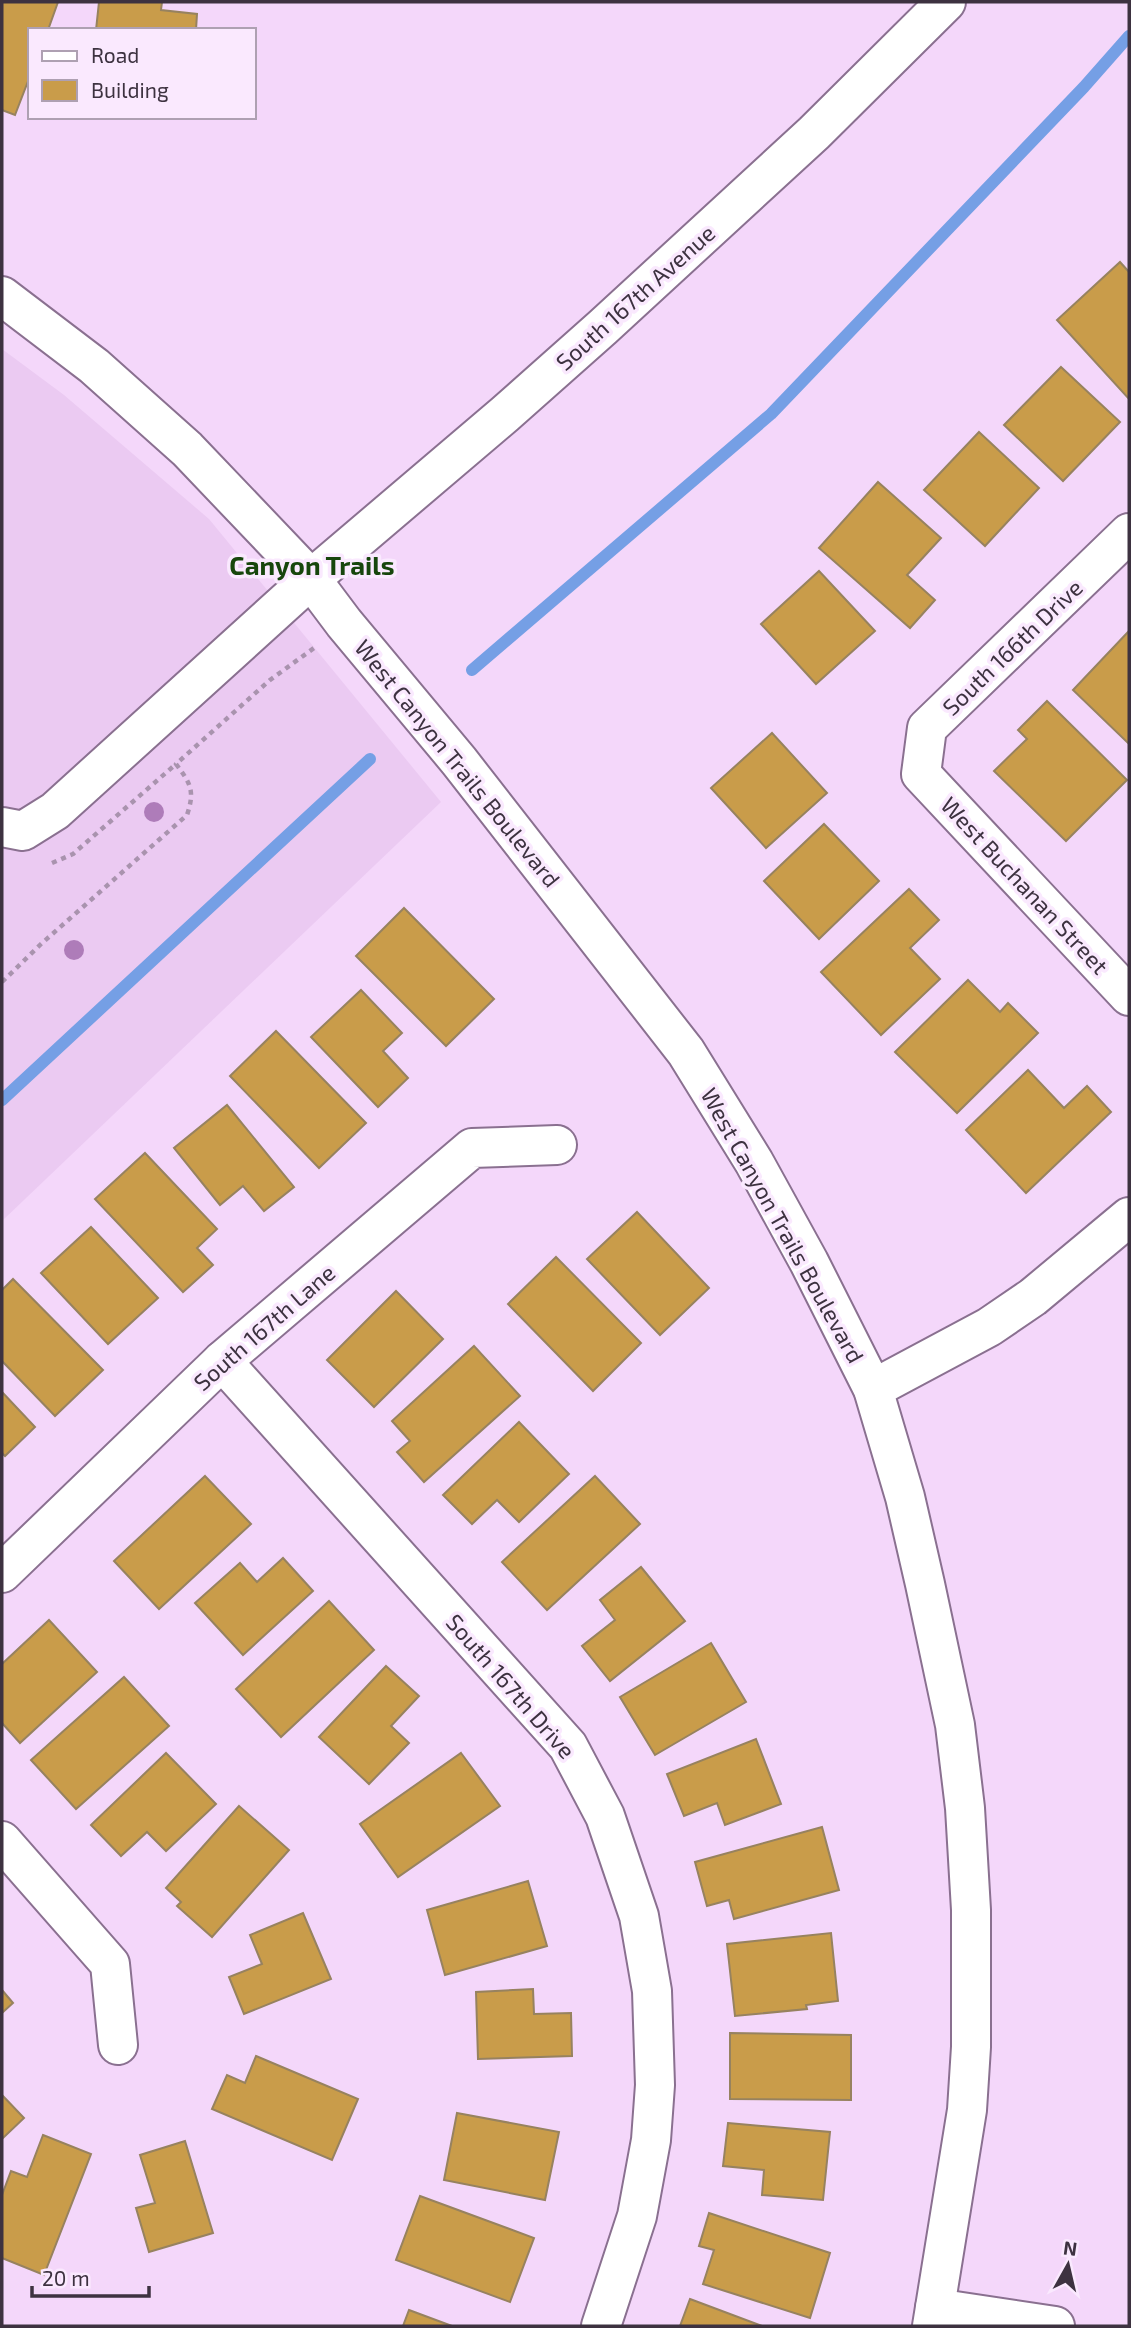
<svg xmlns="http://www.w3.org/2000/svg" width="1131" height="2328" viewBox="0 0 1131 2328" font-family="'Exo 2',sans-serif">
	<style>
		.built { fill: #ebcaf2 }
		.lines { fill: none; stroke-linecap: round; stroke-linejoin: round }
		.stream { stroke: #759fe5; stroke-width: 12 }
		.building { fill: #c99c4a; stroke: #97825f; stroke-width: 2 }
		.minor-casing { stroke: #8a7090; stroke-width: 42 }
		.path { stroke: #a993ae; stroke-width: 4.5; stroke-dasharray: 5 5; stroke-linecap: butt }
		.minor { stroke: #fff; stroke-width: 38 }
		.tree { fill: #ae7cb9 }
		.labels { text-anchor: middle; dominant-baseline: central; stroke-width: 7; stroke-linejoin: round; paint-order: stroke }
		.street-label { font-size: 23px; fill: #3d3240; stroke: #fae9fe }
		.quarter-label { font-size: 26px; font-weight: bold; fill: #17460c; stroke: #fae9fe }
	</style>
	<rect width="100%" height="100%" fill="#f4d7fa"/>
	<path class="built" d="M2 349 64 395 209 519 441 802 2 1221Z"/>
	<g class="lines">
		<g class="stream">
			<path d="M472 670 771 414 1084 87 1129 36"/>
			<path d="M2 1100 370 759"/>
		</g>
	</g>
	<g class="building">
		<path d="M2 2H58L48 30H30V76L15 115 2 110Z"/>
		<path d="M99 2H162L161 10 197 14 196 30H96Z"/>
		<path d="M1120 262 1129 272V399L1057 320Z"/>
		<path d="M1061 367 1120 422 1063 481 1004 425Z"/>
		<path d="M979 432 1039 488 985 546 924 490Z"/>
		<path d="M878 482 941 538 907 575 935 600 910 628 819 548Z"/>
		<path d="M819 571 875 631 816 684 761 624Z"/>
		<path d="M1128 632 1129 633V744L1073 690Z"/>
		<path d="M1047 701 1127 780 1066 841 994 771 1027 739 1018 730Z"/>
		<path d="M772 733 827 793 766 848 711 788Z"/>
		<path d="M824 824 879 881 819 939 764 881Z"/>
		<path d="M909 889 939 920 910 948 940 979 881 1035 821 972Z"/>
		<path d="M404 908 494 999 446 1046 356 956Z"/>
		<path d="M968 980 1000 1012 1008 1003 1038 1033 957 1113 895 1052Z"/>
		<path d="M361 990 402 1033 383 1051 408 1078 378 1107 311 1037Z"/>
		<path d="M276 1031 366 1123 319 1168 230 1076Z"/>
		<path d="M1028 1070 1064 1108 1087 1086 1111 1112 1026 1193 966 1130Z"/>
		<path d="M227 1105 294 1187 264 1211 243 1186 220 1205 174 1148Z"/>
		<path d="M145 1153 217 1229 197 1248 213 1265 183 1292 95 1199Z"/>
		<path d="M637 1212 709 1288 660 1335 587 1259Z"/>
		<path d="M91 1227 158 1298 108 1344 41 1273Z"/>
		<path d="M556 1257 641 1343 593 1391 508 1304Z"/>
		<path d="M13 1279 103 1370 55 1416 2 1361V1290Z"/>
		<path d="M396 1291 443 1339 374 1407 327 1360Z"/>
		<path d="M474 1346 520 1396 424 1482 397 1452 410 1441 392 1421Z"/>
		<path d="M2 1392 35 1427 5 1456 2 1453Z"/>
		<path d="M519 1422 569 1474 519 1522 497 1500 472 1524 443 1495Z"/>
		<path d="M205 1476 251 1524 159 1609 114 1561Z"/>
		<path d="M595 1476 640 1524 547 1610 502 1562Z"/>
		<path d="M283 1558 313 1591 243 1655 195 1603 240 1563 257 1582Z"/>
		<path d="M641 1567 685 1621 610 1681 582 1646 615 1620 600 1600Z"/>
		<path d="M329 1601 374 1650 281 1737 236 1689Z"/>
		<path d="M49 1620 97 1672 20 1743 2 1723V1664Z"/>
		<path d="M711 1643 746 1702 655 1755 620 1697Z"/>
		<path d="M386 1666 419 1696 391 1726 409 1743 369 1784 319 1737Z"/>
		<path d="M124 1677 169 1726 76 1809 31 1760Z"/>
		<path d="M756 1739 781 1804 725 1825 717 1803 684 1816 667 1774Z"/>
		<path d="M166 1753 216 1804 166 1851 147 1832 121 1856 91 1825Z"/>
		<path d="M461 1753 500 1806 398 1877 360 1824Z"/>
		<path d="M239 1806 289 1850 212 1937 177 1906 181 1902 166 1888Z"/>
		<path d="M822 1827 839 1890 734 1919 729 1900 707 1906 695 1862Z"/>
		<path d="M528 1881 547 1946 445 1975 427 1910Z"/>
		<path d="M303 1913 331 1979 244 2014 229 1977 262 1964 250 1935Z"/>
		<path d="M831 1933 838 2001 806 2005 807 2009 735 2016 727 1944Z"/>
		<path d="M533 1989 534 2014 571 2013 572 2056 478 2059 476 1992Z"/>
		<path d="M2 1990 13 2003 2 2013Z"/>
		<path d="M730 2033 851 2035V2100L730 2099Z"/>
		<path d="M256 2056 358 2099 332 2160 212 2109 227 2075 245 2083Z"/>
		<path d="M2 2095 24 2118 2 2139Z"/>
		<path d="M457 2113 559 2132 545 2200 444 2180Z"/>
		<path d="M728 2123 830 2132 823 2200 762 2195 764 2170 723 2166Z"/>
		<path d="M43 2135 91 2154 44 2275 2 2258V2195L11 2171 27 2177Z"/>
		<path d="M185 2141 213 2233 149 2252 136 2208 155 2203 140 2155Z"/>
		<path d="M420 2196 534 2238 510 2302 396 2260Z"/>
		<path d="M709 2213 830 2253 810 2318 703 2284 714 2250 699 2246Z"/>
		<path d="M690 2299 762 2326H680Z"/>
		<path d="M409 2310 452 2326H403Z"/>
	</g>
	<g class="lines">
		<g class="minor-casing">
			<g id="minor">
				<path d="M2 296 94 366 187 449 311 579 344 623 459 761 686 1052 754 1162 809 1262 873 1389 905 1497 925 1584 955 1725 965 1808 971 1910V2047L967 2110 932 2326"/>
				<path d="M1129 533 927 728 921 774 1129 996"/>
				<path d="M2 827 23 831 55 811 311 579 505 414 603 327 814 133 946 2"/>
				<path d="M222 1361 568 1746 605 1816 639 1916 652 1991 655 2085 651 2140 637 2216 601 2326"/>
				<path d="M873 1389 989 1327 1033 1297 1129 1217"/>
				<path d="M2 1573 222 1361 472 1148 557 1145"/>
				<path d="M2 1841 110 1964 118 2045"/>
				<path d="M935 2308 1055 2326"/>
			</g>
		</g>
		<g class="path">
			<path d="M52 863 73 854 176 764"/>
			<path d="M2 982 41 944 187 815C195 791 191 784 176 764L270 680 314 648"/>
		</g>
		<use href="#minor" class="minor"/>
	</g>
	<g class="tree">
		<circle cx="154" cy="812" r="10"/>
		<circle cx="74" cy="950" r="10"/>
	</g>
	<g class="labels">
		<g class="street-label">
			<text transform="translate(635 297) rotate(-42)">South 167th Avenue</text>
			<text transform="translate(1012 647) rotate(-44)">South 166th Drive</text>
			<text transform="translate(458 763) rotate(51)">West Canyon Trails Boulevard</text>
			<text transform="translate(1025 885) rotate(47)">West Buchanan Street</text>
			<text transform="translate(783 1225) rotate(61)">West Canyon Trails Boulevard</text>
			<text transform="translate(264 1327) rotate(-41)">South 167th Lane</text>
			<text transform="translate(511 1686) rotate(49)">South 167th Drive</text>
		</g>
		<g class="quarter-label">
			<text x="312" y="564">Canyon Trails</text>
		</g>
	</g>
	<rect width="1131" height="2328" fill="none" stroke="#3d3240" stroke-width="7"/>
	<rect x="28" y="28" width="228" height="91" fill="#fae9fe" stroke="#aea0b2" stroke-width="2"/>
	<rect x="42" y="51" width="35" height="10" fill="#ffffff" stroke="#aea0b2" stroke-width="2"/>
	<text x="91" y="63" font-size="21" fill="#3d3240">Road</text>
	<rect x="42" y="80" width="35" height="21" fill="#c99c4a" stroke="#aea0b2" stroke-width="2"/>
	<text x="91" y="98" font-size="21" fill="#3d3240">Building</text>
	<g transform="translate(1068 2265) rotate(8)" stroke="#fae9fe" stroke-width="5" paint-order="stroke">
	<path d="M0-5L12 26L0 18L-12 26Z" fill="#3d3240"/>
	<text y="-10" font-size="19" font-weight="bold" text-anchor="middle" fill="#3d3240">N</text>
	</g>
	<path d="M32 2286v10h117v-10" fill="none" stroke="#3d3240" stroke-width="3.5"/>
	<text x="42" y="2286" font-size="21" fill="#3d3240" stroke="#fae9fe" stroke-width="5" paint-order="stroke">20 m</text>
</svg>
